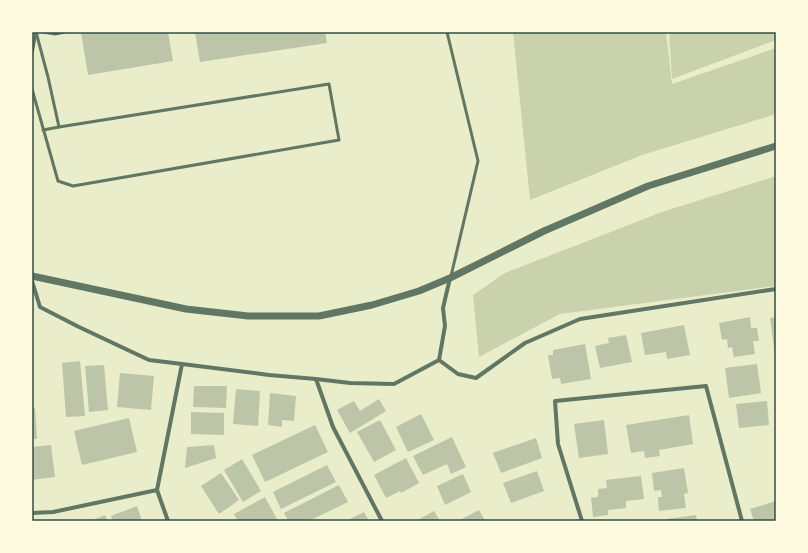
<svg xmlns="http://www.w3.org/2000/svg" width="808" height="553" viewBox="0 0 808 553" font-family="'Fira Sans',sans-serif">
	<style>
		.green { fill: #cad2ad }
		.building { fill: #bcc5a7 }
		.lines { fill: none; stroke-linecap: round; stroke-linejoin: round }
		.service { stroke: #617663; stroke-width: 3 }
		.minor { stroke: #617663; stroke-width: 4 }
		.tertiary { stroke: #617663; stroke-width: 7 }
		.neatline { fill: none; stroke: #344e41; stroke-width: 1.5 }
	</style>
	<rect width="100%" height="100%" fill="#e9edc9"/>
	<g class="green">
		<path d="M513 32H666L672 84 776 48V114L642 155 530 200Z"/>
		<path d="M669 32H776V40L672 79Z"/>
		<path d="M776 176V286L560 314 479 357 473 295 505 273 572 247 662 212Z"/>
	</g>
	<g class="building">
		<path d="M81 32H168L173 61 88 75Z"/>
		<path d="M195 32H325L327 43 200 62Z"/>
		<path d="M750 317 751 328H757L759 341H753L755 354 734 357 732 347 728 348 727 339 722 340 719 323Z"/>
		<path d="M776 317V355H775L770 318Z"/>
		<path d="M684 325 690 355 667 359 666 352 645 355 641 333Z"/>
		<path d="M626 335 632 362 600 368 595 346 609 343 608 338Z"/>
		<path d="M585 344 591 379 561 384 560 378 552 379 548 355H553V350Z"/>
		<path d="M80 361 85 416 66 417 62 363Z"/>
		<path d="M757 364 761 393 729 398 725 368Z"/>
		<path d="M104 365 108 410 89 412 85 366Z"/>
		<path d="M120 373 154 376 151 410 117 407Z"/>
		<path d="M194 386H227L226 408 193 407Z"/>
		<path d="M236 389 260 391 258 426 233 424Z"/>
		<path d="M270 393 296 396 294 421 282 420V427L268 425Z"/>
		<path d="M379 399 386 411 350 433 337 410 354 401 360 411Z"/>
		<path d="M767 401 769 425 739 428 736 404Z"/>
		<path d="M35 408 37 439H32V409Z"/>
		<path d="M191 412 224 413V435L191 434Z"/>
		<path d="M421 414 434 440 408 452 396 427Z"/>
		<path d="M689 415 693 444 659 450 660 456 645 458 644 451 631 453 626 425Z"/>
		<path d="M129 418 137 452 82 465 74 431Z"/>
		<path d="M380 420 396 450 374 462 357 432Z"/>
		<path d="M604 420 608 454 579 458 574 424Z"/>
		<path d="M315 425 328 452 265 482 252 455Z"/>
		<path d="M452 437 466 467 451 474 447 464 423 475 413 456Z"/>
		<path d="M536 438 542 458 501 473 493 453Z"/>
		<path d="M51 445 55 477 32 480V447Z"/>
		<path d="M214 445 216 458 185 468 187 447Z"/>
		<path d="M406 458 419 483 401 493 400 491 386 498 374 475Z"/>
		<path d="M242 459 261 491 243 502 224 470Z"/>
		<path d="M327 465 336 482 281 509 273 492Z"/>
		<path d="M684 468 688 493 684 494 686 508 659 511 658 497H662L661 490 654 491 652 473Z"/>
		<path d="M537 471 544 491 511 503 503 483Z"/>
		<path d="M221 473 239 500 219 514 201 486Z"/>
		<path d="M463 474 471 492 445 505 437 486Z"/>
		<path d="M641 476 644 499 626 501V508L608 510V515L593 517 591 498 598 497V489L607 488 606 480Z"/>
		<path d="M339 485 348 502 309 521H288L284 513Z"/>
		<path d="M265 497 278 521H238L234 514Z"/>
		<path d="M776 501V521H754L750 509Z"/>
		<path d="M137 506 142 521H113L111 516Z"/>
		<path d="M479 510 485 521H458Z"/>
		<path d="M434 511 440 521H416Z"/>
		<path d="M364 512 369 521H346Z"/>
		<path d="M105 515 108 521H90Z"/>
		<path d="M696 515 697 521H666V519Z"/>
	</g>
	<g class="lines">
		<g class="service">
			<path d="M44 32 55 34 65 32"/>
			<path d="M447 32 478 161 451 276"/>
			<path d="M32 54 36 32"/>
			<path d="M32 89 58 181 73 186 339 140 329 84 59 127 48 77 36 32"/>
			<path d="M43 130 59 127"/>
		</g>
		<g class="minor">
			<path d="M32 281 40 307 79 327 149 360 182 364"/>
			<path d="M439 360 445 326 443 308 450 278"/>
			<path d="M316 379 333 427 382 521"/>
			<path d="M32 513 53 512 157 490"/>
			<path d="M168 521 157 490 182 364 269 375 316 379 350 383 394 384 439 360 458 374 476 378 525 343 580 319 776 289"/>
			<path d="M582 521 558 444 555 401 706 386 742 521"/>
		</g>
		<path class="tertiary" d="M32 276 186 309 248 316H319L372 305 419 291 450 278 544 231 648 186 776 146"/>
	</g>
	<rect width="808" height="553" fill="none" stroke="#fefae0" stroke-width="66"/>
	<rect x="33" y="33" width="742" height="487" class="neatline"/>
</svg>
